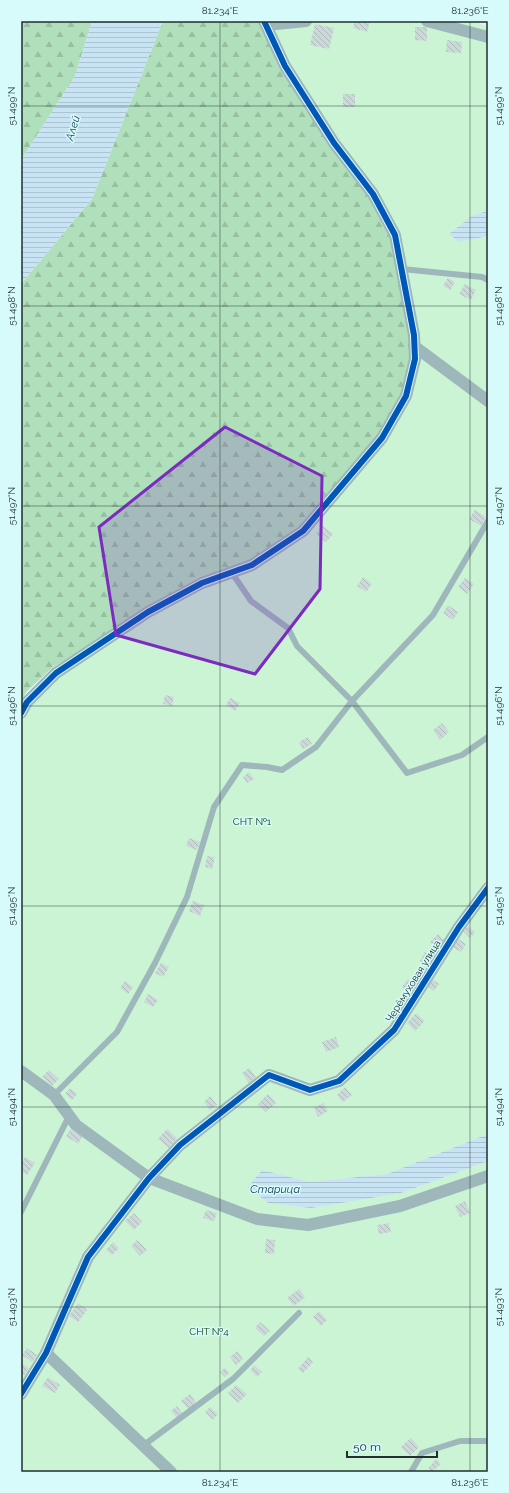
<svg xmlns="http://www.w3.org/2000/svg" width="509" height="1493" viewBox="0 0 509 1493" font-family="Raleway,sans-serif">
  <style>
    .forest { fill: url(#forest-firs) }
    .garden { fill: #caf4d4 }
    .water { fill: url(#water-rules) }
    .building { fill: url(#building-back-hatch) }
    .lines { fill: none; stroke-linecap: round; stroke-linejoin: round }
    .lane { stroke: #9eb7bb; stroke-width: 6 }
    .street { stroke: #9eb7bb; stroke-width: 12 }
    .cycleway-casing { stroke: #d6fbfa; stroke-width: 8 }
    .cycleway { stroke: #0057b8; stroke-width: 6 }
    .marked { fill: #7b2cbf; fill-opacity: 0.2; stroke: #7b2cbf; stroke-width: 3; stroke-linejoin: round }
    .ticks { fill: none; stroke: #212f2f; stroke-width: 1; stroke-opacity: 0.45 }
    .labels { text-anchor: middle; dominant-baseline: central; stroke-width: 3; stroke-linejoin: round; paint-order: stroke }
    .park-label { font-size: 10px; fill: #083b11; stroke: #d6fbfa }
    .street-label { font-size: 10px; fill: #212f2f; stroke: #d6fbfa }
    .water-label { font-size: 11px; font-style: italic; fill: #173850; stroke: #d6fbfa }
    .neatline { fill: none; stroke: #212f2f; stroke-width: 1.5 }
    .ticks-label { font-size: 10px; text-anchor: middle; fill: #212f2f }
  </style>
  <defs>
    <pattern id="forest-firs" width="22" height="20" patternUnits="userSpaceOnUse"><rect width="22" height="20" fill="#b0dfbb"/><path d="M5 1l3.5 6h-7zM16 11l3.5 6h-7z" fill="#97c0a1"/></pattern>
    <pattern id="water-rules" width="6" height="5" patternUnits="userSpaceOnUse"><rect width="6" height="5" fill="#c8e3f4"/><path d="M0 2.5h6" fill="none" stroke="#acc3d2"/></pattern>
    <pattern id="building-back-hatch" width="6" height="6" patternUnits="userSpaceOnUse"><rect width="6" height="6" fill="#cbdad8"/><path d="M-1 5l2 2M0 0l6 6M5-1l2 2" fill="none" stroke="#aebbba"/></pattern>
  </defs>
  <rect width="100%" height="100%" fill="#def3f2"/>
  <g class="forest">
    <polygon points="21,21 92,21 75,76 21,160"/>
    <polygon points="163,21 264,21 395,235 414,335 406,396 382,438 303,531 252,565 148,612 53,667 26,692 21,702 21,284 92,199"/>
  </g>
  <polygon class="garden" points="264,21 472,21 488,27 488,211 473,215 459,242 488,236 488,1134 387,1174 310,1182 262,1170 248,1187 401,1193 488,1161 488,1472 21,1472 21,717 57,676 148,612 232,573 303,531 382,438 406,396 415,359 395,235 334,143"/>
  <g class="water">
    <polygon points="92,21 163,21 92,199 21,284 21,160 75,76"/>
    <polygon points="488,211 488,236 459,242 449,234 473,215"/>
    <polygon points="488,1134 488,1161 401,1193 311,1208 268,1203 248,1187 262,1170 310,1182 387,1174"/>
  </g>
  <g class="building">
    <polygon points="355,21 370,21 367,32 353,28"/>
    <polygon points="315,24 334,28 329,49 310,45"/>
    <polygon points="415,27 427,27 427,41 415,40"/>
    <polygon points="447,40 462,42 461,53 446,52"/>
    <rect x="343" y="94" width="12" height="13"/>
    <polygon points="448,278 455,282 450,290 443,286"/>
    <polygon points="465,284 476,290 471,300 459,294"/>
    <polygon points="475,510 486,517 481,526 469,519"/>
    <polygon points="323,526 333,534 326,542 316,534"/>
    <polygon points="363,577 372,584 366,592 357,586"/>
    <polygon points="465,578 474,584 467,594 458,587"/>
    <polygon points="448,605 458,612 453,620 443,613"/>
    <polygon points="165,695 174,697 172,706 163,704"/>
    <polygon points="230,698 240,703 235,711 226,705"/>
    <polygon points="442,723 449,732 440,740 433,730"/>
    <polygon points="308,737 312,744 303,749 299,742"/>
    <polygon points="249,772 254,779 247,783 243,777"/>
    <polygon points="189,838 200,842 197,850 186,846"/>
    <polygon points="207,856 215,857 212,869 205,867"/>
    <polygon points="193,901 204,905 200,916 189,911"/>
    <polygon points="468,926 475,932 470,938 463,931"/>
    <polygon points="438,934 445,941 437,949 430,942"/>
    <polygon points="457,938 466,944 461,952 451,946"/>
    <polygon points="425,952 433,956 427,966 420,961"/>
    <polygon points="161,963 169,967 163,977 155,973"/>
    <polygon points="408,979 416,985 409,993 402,987"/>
    <polygon points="432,979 439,984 434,991 427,986"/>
    <polygon points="125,981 133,987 128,994 120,988"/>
    <polygon points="148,994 158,1000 153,1007 144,1002"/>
    <polygon points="416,1013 425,1021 415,1031 407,1023"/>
    <polygon points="336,1037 339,1047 326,1052 322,1042"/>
    <polygon points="249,1068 256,1077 249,1083 242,1073"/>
    <polygon points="49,1070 59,1079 52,1086 42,1077"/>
    <polygon points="345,1087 352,1095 343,1102 337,1095"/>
    <polygon points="70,1088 77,1094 72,1100 65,1094"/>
    <polygon points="268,1094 276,1103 266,1112 258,1104"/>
    <polygon points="210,1096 217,1105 210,1110 204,1102"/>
    <polygon points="323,1103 328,1111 318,1117 314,1108"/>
    <polygon points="71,1129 82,1137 78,1144 66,1136"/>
    <polygon points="167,1129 177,1138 169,1148 158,1139"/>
    <polygon points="25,1157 35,1163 27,1175 21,1171 21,1163"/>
    <polygon points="465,1201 470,1213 460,1217 455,1206"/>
    <polygon points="206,1210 217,1213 214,1221 203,1218"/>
    <polygon points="134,1213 142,1222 134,1230 125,1221"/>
    <polygon points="389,1223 391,1232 379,1234 377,1225"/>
    <polygon points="266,1239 275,1240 274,1254 265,1253"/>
    <polygon points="137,1240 147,1250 140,1256 131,1246"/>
    <polygon points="113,1242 119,1248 112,1255 106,1250"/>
    <polygon points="299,1289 305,1297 294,1306 287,1298"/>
    <polygon points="78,1303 87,1310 78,1322 69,1316"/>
    <polygon points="319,1311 327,1320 321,1326 313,1317"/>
    <polygon points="260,1322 270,1331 264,1336 255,1328"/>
    <polygon points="27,1348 37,1355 32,1362 22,1355"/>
    <polygon points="237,1351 243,1359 236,1365 230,1357"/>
    <polygon points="308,1357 313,1362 303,1373 298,1369"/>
    <polygon points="21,1363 29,1368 25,1375 21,1373"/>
    <polygon points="254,1365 262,1372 257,1377 250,1370"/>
    <polygon points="225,1368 229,1373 225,1377 220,1372"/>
    <polygon points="48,1377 60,1385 55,1393 42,1386"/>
    <polygon points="236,1385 247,1394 238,1403 228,1393"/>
    <polygon points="190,1394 196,1403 188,1409 181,1401"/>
    <polygon points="177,1406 183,1414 177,1418 171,1411"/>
    <polygon points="210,1407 218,1414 213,1420 205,1412"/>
    <polygon points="411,1438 419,1447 410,1456 401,1447"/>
    <polygon points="436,1459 441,1464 432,1472 428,1468"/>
  </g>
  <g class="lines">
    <g class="lane">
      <polyline points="402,269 482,277 488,280"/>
      <polyline points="232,573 251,601 288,628 297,646 352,701 407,773 462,755 488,737"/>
      <polyline points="54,1095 117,1032 155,963 187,897 214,807 242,765 267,767 282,770 316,747 352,701 433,615 488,521"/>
      <polyline points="21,1212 69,1116"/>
      <polyline points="144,1445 233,1379 299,1313"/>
      <polyline points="411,1472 422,1453 460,1441 487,1441"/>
    </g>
    <g class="street">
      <polyline points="427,21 488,37"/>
      <polyline points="266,25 306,21"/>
      <polyline points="414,346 488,401"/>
      <polyline points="21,713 27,702 56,673 148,612 202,583 252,565 303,531 382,438 406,396 415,359 414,335 395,235 373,194 334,143 285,66 264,21"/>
      <polyline points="21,1071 54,1095 76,1125 149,1178 257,1219 308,1225 400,1206 488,1176"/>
      <polyline points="46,1353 171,1472"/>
      <polyline points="21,1394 46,1353 88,1257 149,1178 180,1145 269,1075 310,1090 339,1081 394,1030 459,927 488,888"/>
    </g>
    <defs>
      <g id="cycleway">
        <polyline points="21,713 27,702 56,673 148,612 202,583 252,565 303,531 382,438 406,396 415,359 414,335 395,235 373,194 334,143 285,66 264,21"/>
        <polyline points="21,1394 46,1353 88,1257 149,1178 180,1145 269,1075 310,1090 339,1081 394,1030 459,927 488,888"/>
      </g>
    </defs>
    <use href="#cycleway" class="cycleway-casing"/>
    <use href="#cycleway" class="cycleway"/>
  </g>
  <path class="marked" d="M225,427L322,476L320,589L255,674L116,635L99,527Z"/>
  <path class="ticks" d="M220,21V1472M470,21V1472M21,106H488M21,306H488M21,506H488M21,706H488M21,906H488M21,1107H488M21,1307H488"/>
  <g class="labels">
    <g class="park-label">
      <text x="252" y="821">СНТ №1</text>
      <text x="209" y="1331">СНТ №4</text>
    </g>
    <g class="street-label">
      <text transform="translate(413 981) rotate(-58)">Черёмуховая улица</text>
    </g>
    <g class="water-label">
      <text transform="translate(73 128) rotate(-74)">Алей</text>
      <text x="275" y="1189">Старица</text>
    </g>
  </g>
  <rect width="509" height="1493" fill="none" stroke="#d6fbfa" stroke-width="44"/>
  <path d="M347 1451v6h90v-6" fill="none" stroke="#212f2f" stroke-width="2"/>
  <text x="353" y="1451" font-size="12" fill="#212f2f" stroke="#d6fbfa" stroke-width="3" paint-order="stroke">50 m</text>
  <rect x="22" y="22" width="465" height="1449" class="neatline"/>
  <g class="ticks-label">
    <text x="220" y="14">81.234°E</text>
    <text x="470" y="14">81.236°E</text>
    <text transform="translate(11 106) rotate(-90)" y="4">51.499°N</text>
    <text transform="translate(498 106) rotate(-90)" y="4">51.499°N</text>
    <text transform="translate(11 306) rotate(-90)" y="4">51.498°N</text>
    <text transform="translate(498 306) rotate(-90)" y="4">51.498°N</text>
    <text transform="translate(11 506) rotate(-90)" y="4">51.497°N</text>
    <text transform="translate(498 506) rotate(-90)" y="4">51.497°N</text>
    <text transform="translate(11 706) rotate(-90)" y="4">51.496°N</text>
    <text transform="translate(498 706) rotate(-90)" y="4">51.496°N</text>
    <text transform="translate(11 906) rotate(-90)" y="4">51.495°N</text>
    <text transform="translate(498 906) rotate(-90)" y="4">51.495°N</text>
    <text transform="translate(11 1107) rotate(-90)" y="4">51.494°N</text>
    <text transform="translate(498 1107) rotate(-90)" y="4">51.494°N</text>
    <text transform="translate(11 1307) rotate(-90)" y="4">51.493°N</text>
    <text transform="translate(498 1307) rotate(-90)" y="4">51.493°N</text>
    <text x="220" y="1486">81.234°E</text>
    <text x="470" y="1486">81.236°E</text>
  </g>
</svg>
